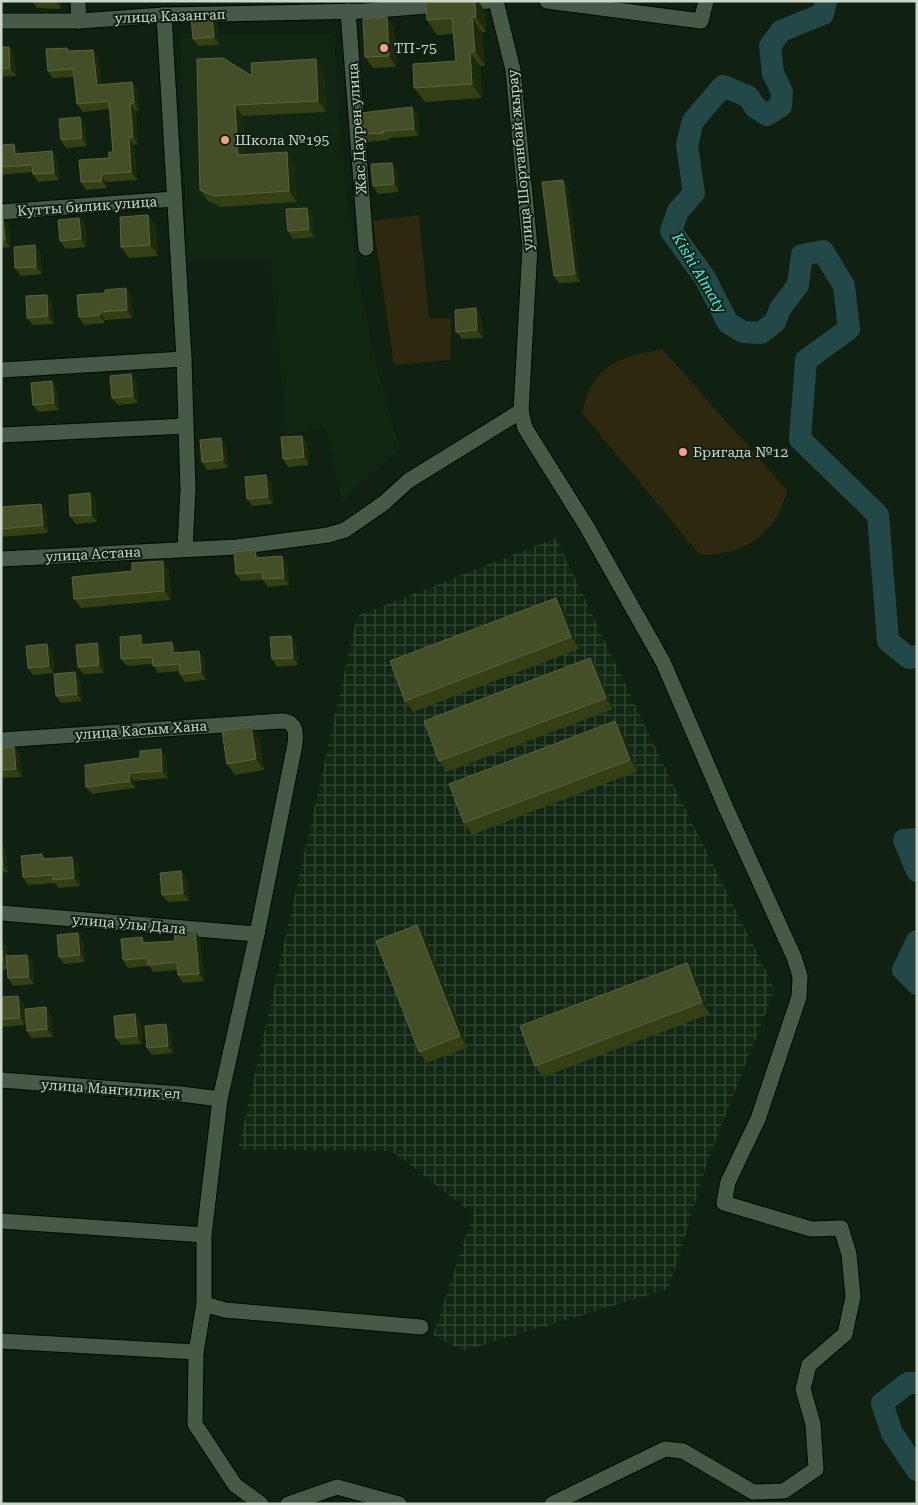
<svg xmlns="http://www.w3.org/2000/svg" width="918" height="1505" viewBox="0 0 918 1505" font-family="'Roboto Serif',serif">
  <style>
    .built { fill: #112713 }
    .industrial { fill: url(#industrial-grid) }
    .green { fill: #2e290e }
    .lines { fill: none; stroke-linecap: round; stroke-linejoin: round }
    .river { stroke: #224948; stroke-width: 22 }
    .minor-casing { stroke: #000a01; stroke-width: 17 }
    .minor { stroke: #475a48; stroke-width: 15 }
    .wall { fill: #343f14 }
    .shaded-wall { fill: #1e2b0a }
    .building { fill: #444f28; stroke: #5a6442 }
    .poi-dot { fill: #f59c91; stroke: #102011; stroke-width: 2 }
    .labels { text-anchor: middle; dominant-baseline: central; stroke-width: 4; stroke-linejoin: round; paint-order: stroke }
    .street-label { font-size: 14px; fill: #cdd8cd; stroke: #102011 }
    .poi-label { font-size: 14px; fill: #cdd8cd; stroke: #102011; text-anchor: start }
    .water-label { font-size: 15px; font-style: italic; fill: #38f4f1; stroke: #102011 }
  </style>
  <defs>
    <pattern id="industrial-grid" width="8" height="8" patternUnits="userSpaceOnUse" patternTransform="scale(1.25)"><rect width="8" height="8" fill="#112713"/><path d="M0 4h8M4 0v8" fill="none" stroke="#324634"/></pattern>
  </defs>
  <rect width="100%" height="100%" fill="#102011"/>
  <polygon class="built" points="180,34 334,34 342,152 358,278 379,375 400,448 342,503 326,428 287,435 270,260 187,261"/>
  <polygon class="industrial" points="556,538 668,774 775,989 707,1163 669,1289 463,1351 433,1335 473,1214 392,1151 238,1150 357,616"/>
  <g class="green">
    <polygon points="419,215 429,318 451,318 451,360 394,365 373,221"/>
    <path d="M662,349L788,491C783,502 779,515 772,524C755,546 727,557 699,554L582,413C585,403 588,391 593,383C608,359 637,354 662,349Z"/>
  </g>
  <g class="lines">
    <g class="river">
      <polyline points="826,1 823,14 781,31 770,46 773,73 782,92 781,106 767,115 755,107 749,97 723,86 693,121 687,145 694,193 678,211 671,231 705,278 728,323 743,332 761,333 775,322 780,309 798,285 802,255 823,251 844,286 849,329 806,360 800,439 878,515 888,641 909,658 917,656"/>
      <polyline points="917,839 904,840 917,871"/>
      <polyline points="917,941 903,970 917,984"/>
      <polyline points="917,1383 908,1383 882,1403 892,1433 917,1470"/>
    </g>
    <defs>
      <g id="minor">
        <polyline points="78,1 79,21"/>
        <polyline points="496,1 513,70 530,247 521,411 525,428 587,527 663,662 726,808 794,957 800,976 799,997 758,1119 728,1182 724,1203 811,1229 841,1228 849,1254 853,1297 845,1334 809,1365 803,1389 813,1424 816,1469 784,1491 753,1492 683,1451 665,1449 552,1504"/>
        <polyline points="547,1 701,21 706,1"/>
        <polyline points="348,11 366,248"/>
        <polyline points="1,21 79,21 164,15 365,11 489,1"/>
        <polyline points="1,212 174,199"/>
        <polyline points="184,359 188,490 185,548"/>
        <polyline points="1,370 184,359 164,15"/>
        <polyline points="1,435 186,426"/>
        <polyline points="1,559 237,547 328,535 345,530 384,503 408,481 521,411"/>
        <path d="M1,740L281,721C302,721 295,745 292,759L257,934L220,1099L204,1235V1304L196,1352L195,1424L235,1485L261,1504"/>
        <polyline points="1,913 257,934"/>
        <polyline points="1,1080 181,1094 220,1099"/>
        <polyline points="1,1221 204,1235"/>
        <polyline points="204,1304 225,1310 421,1327"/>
        <polyline points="1,1341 196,1352"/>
        <polyline points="288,1504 337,1487 399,1504"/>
      </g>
    </defs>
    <use href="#minor" class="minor-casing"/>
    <use href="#minor" class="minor"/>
  </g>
  <g class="wall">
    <polygon points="32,1 61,1 61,9 37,8"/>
    <polygon points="426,1 478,1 485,11 486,32 482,32 485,66 480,66 482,98 425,102 414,88 456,61 453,34 437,35 427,20"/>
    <polygon points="387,17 394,29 396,67 373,68 365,57"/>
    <polygon points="217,23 219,45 198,46 193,39"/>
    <polygon points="1,47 14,54 16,76 1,77"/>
    <polygon points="67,48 70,51 98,57 101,84 137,89 139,111 136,111 138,144 134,145 137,180 106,182 107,188 86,190 81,182 109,158 113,152 110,109 83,112 77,104 74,77 53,78 48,71"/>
    <polygon points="197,59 252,76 324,70 326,112 243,116 245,155 294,163 297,202 221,207 208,201 200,190"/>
    <polygon points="418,114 419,136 389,138 389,140 368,142 363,134"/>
    <polygon points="80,117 85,124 87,146 66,148 61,140"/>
    <polygon points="1,145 20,152 20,154 52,151 57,159 59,180 38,182 33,174 33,172 1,175"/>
    <polygon points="397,170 399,192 378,194 373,186"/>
    <polygon points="568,188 580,282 559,283 554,276"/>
    <polygon points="148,215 156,226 158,256 129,258 121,247"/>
    <polygon points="312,215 314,237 293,239 288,231"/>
    <polygon points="1,218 9,225 10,247 1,248"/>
    <polygon points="79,218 85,225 86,247 66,249 60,241"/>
    <polygon points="40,252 42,274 21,276 15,268"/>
    <polygon points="126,288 131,296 133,318 105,320 105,323 84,325 79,317"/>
    <polygon points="47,295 52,302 54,324 33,325 27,318"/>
    <polygon points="481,316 483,338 462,339 456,332"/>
    <polygon points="131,374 137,382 138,403 118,405 112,398"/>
    <polygon points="57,389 59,410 38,412 33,405"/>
    <polygon points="221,438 226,446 228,468 207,470 202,462"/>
    <polygon points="308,443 309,465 288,467 283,459"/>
    <polygon points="271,482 273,504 252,506 247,499"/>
    <polygon points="90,493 95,500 97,522 76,524 70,516"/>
    <polygon points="41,504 46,511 48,533 3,537 1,535 1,507"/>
    <polygon points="255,550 260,558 287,563 289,585 268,587 263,580 241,581 236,574"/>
    <polygon points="169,570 171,600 81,608 74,599"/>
    <polygon points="564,609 579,649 413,712 405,701"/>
    <polygon points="97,643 102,651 104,673 83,674 78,667"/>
    <polygon points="146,643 146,645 177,650 178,652 204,658 206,680 185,682 180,674 180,671 158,673 153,664 127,666 121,659"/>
    <polygon points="296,643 298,665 277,667 272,659"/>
    <polygon points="53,652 54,673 33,675 28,668"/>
    <polygon points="590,658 598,669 613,709 447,772 439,761"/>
    <polygon points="80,680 82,701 61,703 56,696"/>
    <polygon points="615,721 623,732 638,771 472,835 464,823"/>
    <polygon points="259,738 264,770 235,775 227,764"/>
    <polygon points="14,747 20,755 22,777 1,778 1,748"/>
    <polygon points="166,756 168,778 134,781 135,788 92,794 86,787 140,758"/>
    <polygon points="1,844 6,851 8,872 1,873"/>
    <polygon points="42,854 45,859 78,864 80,886 59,888 55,883 28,885 23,877"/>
    <polygon points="181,871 187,879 189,901 168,902 162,895"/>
    <polygon points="417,925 425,936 468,1047 427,1063 419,1052"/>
    <polygon points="195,931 200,939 204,981 183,983 178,975 177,970 153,972 149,966 128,968 123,960 142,937 147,943 175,941"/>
    <polygon points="1,940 7,947 7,956 33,962 34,984 13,986 8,978 7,969 1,970"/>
    <polygon points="83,941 85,962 64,964 59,957"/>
    <polygon points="694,974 710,1014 543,1077 535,1066"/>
    <polygon points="1,997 24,1004 25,1025 1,1027"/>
    <polygon points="135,1014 141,1022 142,1044 121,1045 116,1038"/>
    <polygon points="51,1015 53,1037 32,1038 27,1031"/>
    <polygon points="171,1032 173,1053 152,1055 147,1048"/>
  </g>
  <g class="shaded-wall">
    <polygon points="56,1 61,1 61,9"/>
    <polygon points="475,1 478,1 485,11 486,32 476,17"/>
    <polygon points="212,16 217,23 219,45 214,37"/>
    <polygon points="387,17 394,29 396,67 389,56"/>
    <polygon points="472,17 482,32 485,66 475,51"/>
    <polygon points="9,47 14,54 16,76 10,68"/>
    <polygon points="93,50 98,57 102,92 97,85"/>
    <polygon points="470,52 480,66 482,98 472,84"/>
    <polygon points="316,59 324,70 326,112 318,101"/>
    <polygon points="132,82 137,89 139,111 134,103"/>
    <polygon points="130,104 136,111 138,144 133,137"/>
    <polygon points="235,105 243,116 246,166 238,155"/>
    <polygon points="412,107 418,114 419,136 414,129"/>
    <polygon points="80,117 85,124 87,146 82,138"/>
    <polygon points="129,137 134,145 137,180 131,172"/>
    <polygon points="14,144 20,152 20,161 15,154"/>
    <polygon points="52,151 57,159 59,180 54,173"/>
    <polygon points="287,152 294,163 297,202 289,191"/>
    <polygon points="392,163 397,170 399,192 394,184"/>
    <polygon points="101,174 106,182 107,188 102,181"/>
    <polygon points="563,180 568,188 580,282 575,274"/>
    <polygon points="307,208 312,215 314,237 309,229"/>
    <polygon points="148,215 156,226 158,256 150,245"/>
    <polygon points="3,218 9,225 10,247 5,240"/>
    <polygon points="79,218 85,225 86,247 81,239"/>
    <polygon points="35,245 40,252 42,274 36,267"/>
    <polygon points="126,288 131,296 133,318 127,310"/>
    <polygon points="47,295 52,302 54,324 48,316"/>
    <polygon points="476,308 481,316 483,338 477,330"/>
    <polygon points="100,312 105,320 105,323 100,315"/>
    <polygon points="131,374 137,382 138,403 133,396"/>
    <polygon points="52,381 57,389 59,410 54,403"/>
    <polygon points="302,436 308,443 309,465 304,457"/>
    <polygon points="221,438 226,446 228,468 223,460"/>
    <polygon points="266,475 271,482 273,504 268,497"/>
    <polygon points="90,493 95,500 97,522 91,515"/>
    <polygon points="41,504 46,511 48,533 43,525"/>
    <polygon points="255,550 260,558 256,558"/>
    <polygon points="282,556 287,563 289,585 284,578"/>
    <polygon points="163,561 169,570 171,600 164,591"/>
    <polygon points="556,598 564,609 579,649 571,637"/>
    <polygon points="141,635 146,643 147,652 141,645"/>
    <polygon points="291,636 296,643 298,665 293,658"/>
    <polygon points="172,642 177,650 178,660 173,653"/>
    <polygon points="97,643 102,651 104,673 99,665"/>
    <polygon points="47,644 53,652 54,673 49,666"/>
    <polygon points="199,651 204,658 206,680 201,672"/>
    <polygon points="590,658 598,669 613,709 606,698"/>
    <polygon points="75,672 80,680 82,701 77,694"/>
    <polygon points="615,721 623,732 638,771 630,760"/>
    <polygon points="251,727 259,738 264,770 256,759"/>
    <polygon points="14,747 20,755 22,777 16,769"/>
    <polygon points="161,749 166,756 168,778 162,771"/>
    <polygon points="129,773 134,781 135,788 130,781"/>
    <polygon points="1,844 6,851 8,872 3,865"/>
    <polygon points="72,857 78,864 80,886 74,878"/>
    <polygon points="181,871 187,879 189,901 183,893"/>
    <polygon points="417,925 425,936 468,1047 460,1036"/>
    <polygon points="195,931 200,939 204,981 199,974"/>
    <polygon points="78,933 83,941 85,962 80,955"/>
    <polygon points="142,937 148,944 143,943"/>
    <polygon points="1,940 7,947 9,969 3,961"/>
    <polygon points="27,955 33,962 34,984 29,977"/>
    <polygon points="687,963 694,974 710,1014 702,1002"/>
    <polygon points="18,996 24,1004 25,1025 20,1018"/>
    <polygon points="46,1007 51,1015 53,1037 47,1029"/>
    <polygon points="135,1014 141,1022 142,1044 137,1036"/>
    <polygon points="166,1024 171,1032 173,1053 168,1046"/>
  </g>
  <g class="building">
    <polygon points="426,1 475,1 476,17 472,17 475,51 470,52 472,84 414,88 413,64 456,61 452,18 427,20"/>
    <polygon points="212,16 214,37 193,39 191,17"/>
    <polygon points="387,17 389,56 365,57 363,19"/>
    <polygon points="1,47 9,47 10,68 1,69"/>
    <polygon points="67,48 68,51 93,50 97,85 132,82 134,103 130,104 133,137 129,137 131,172 101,174 102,181 81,182 79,160 109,158 109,152 113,152 109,101 77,104 73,69 48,71 46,49"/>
    <polygon points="223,58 252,76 251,63 316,59 318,101 235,105 238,155 287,152 289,191 214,196 200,190 197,59"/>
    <polygon points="412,107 414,129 383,131 384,133 363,134 361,113"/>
    <polygon points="80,117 82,138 61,140 59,119"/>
    <polygon points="14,144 15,154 52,151 54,173 33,174 32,165 1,167 1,145"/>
    <polygon points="392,163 394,184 373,186 371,164"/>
    <polygon points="563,180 575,274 554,276 542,182"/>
    <polygon points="307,208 309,229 288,231 286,209"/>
    <polygon points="148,215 150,245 121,247 120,217"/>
    <polygon points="1,218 3,218 5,240 1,240"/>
    <polygon points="79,218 81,239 60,241 58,220"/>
    <polygon points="35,245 36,267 15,268 14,247"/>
    <polygon points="126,288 127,310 100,312 100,315 79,317 77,295 105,293 105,290"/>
    <polygon points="47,295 48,316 27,318 26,296"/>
    <polygon points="476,308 477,330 456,332 455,310"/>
    <polygon points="131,374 133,396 112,398 110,376"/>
    <polygon points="52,381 54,403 33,405 31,383"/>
    <polygon points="302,436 304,457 283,459 281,437"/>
    <polygon points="221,438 223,460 202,462 200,440"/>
    <polygon points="266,475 268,497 247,499 245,477"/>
    <polygon points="90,493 91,515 70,516 69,495"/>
    <polygon points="41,504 43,525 1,529 1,507"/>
    <polygon points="255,550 256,558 282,556 284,578 263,579 262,572 236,574 234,552"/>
    <polygon points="163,561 164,591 74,599 72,577 132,571 132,563"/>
    <polygon points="556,598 571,637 405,701 390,661"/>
    <polygon points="141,635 141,645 172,642 173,653 199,651 201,672 180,674 179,664 153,666 152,657 121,659 120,637"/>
    <polygon points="291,636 293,658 272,659 270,637"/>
    <polygon points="97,643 99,665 78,667 76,645"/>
    <polygon points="47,644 49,666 28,668 26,646"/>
    <polygon points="590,658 606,698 439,761 424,721"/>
    <polygon points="75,672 77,694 56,696 54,674"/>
    <polygon points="615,721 630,760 464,823 449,784"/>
    <polygon points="251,727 256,759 227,764 222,731"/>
    <polygon points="14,747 16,769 1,770 1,748"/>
    <polygon points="161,749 162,771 129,773 130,781 86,787 85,765 140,758 140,751"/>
    <polygon points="1,850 3,865 1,865"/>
    <polygon points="42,854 42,859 72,857 74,878 53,880 53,875 23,877 21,856"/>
    <polygon points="181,871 183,893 162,895 160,873"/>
    <polygon points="417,925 460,1036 419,1052 376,941"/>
    <polygon points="174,930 195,931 199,974 178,975 177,962 148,965 148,958 123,960 121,939 142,937 143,943 175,941"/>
    <polygon points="78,933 80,955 59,957 57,935"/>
    <polygon points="1,940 3,961 1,962"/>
    <polygon points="27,955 29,977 8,978 6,956"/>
    <polygon points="687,963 702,1002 535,1066 520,1026"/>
    <polygon points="18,996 20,1018 1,1019 1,997"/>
    <polygon points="46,1007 47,1029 27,1031 25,1009"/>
    <polygon points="135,1014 137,1036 116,1038 114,1016"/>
    <polygon points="166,1024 168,1046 147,1048 145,1026"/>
  </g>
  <g class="poi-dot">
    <circle cx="384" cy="48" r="5"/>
    <circle cx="225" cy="140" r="5"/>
    <circle cx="683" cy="452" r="5"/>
  </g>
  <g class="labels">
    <g class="street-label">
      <text transform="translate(170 16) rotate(-2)">улица Казангап</text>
      <text transform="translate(357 129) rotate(-94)">Жас Даурен улица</text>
      <text transform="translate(520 160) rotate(-95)">улица Шортанбай жырау</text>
      <text transform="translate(87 206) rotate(-4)">Кутты билик улица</text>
      <text transform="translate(93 554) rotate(-3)">улица Астана</text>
      <text transform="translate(141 730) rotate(-4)">улица Касым Хана</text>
      <text transform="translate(129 924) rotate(5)">улица Улы Дала</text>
      <text transform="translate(111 1089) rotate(4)">улица Мангилик ел</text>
    </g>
    <g class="poi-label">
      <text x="394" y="48">ТП-75</text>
      <text x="235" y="140">Школа №195</text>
      <text x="693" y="452">Бригада №12</text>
    </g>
    <g class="water-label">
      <text transform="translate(699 273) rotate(59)">Kіshі Almaty</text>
    </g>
  </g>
  <rect width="918" height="1505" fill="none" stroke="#cdd8cd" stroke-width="5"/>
</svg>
